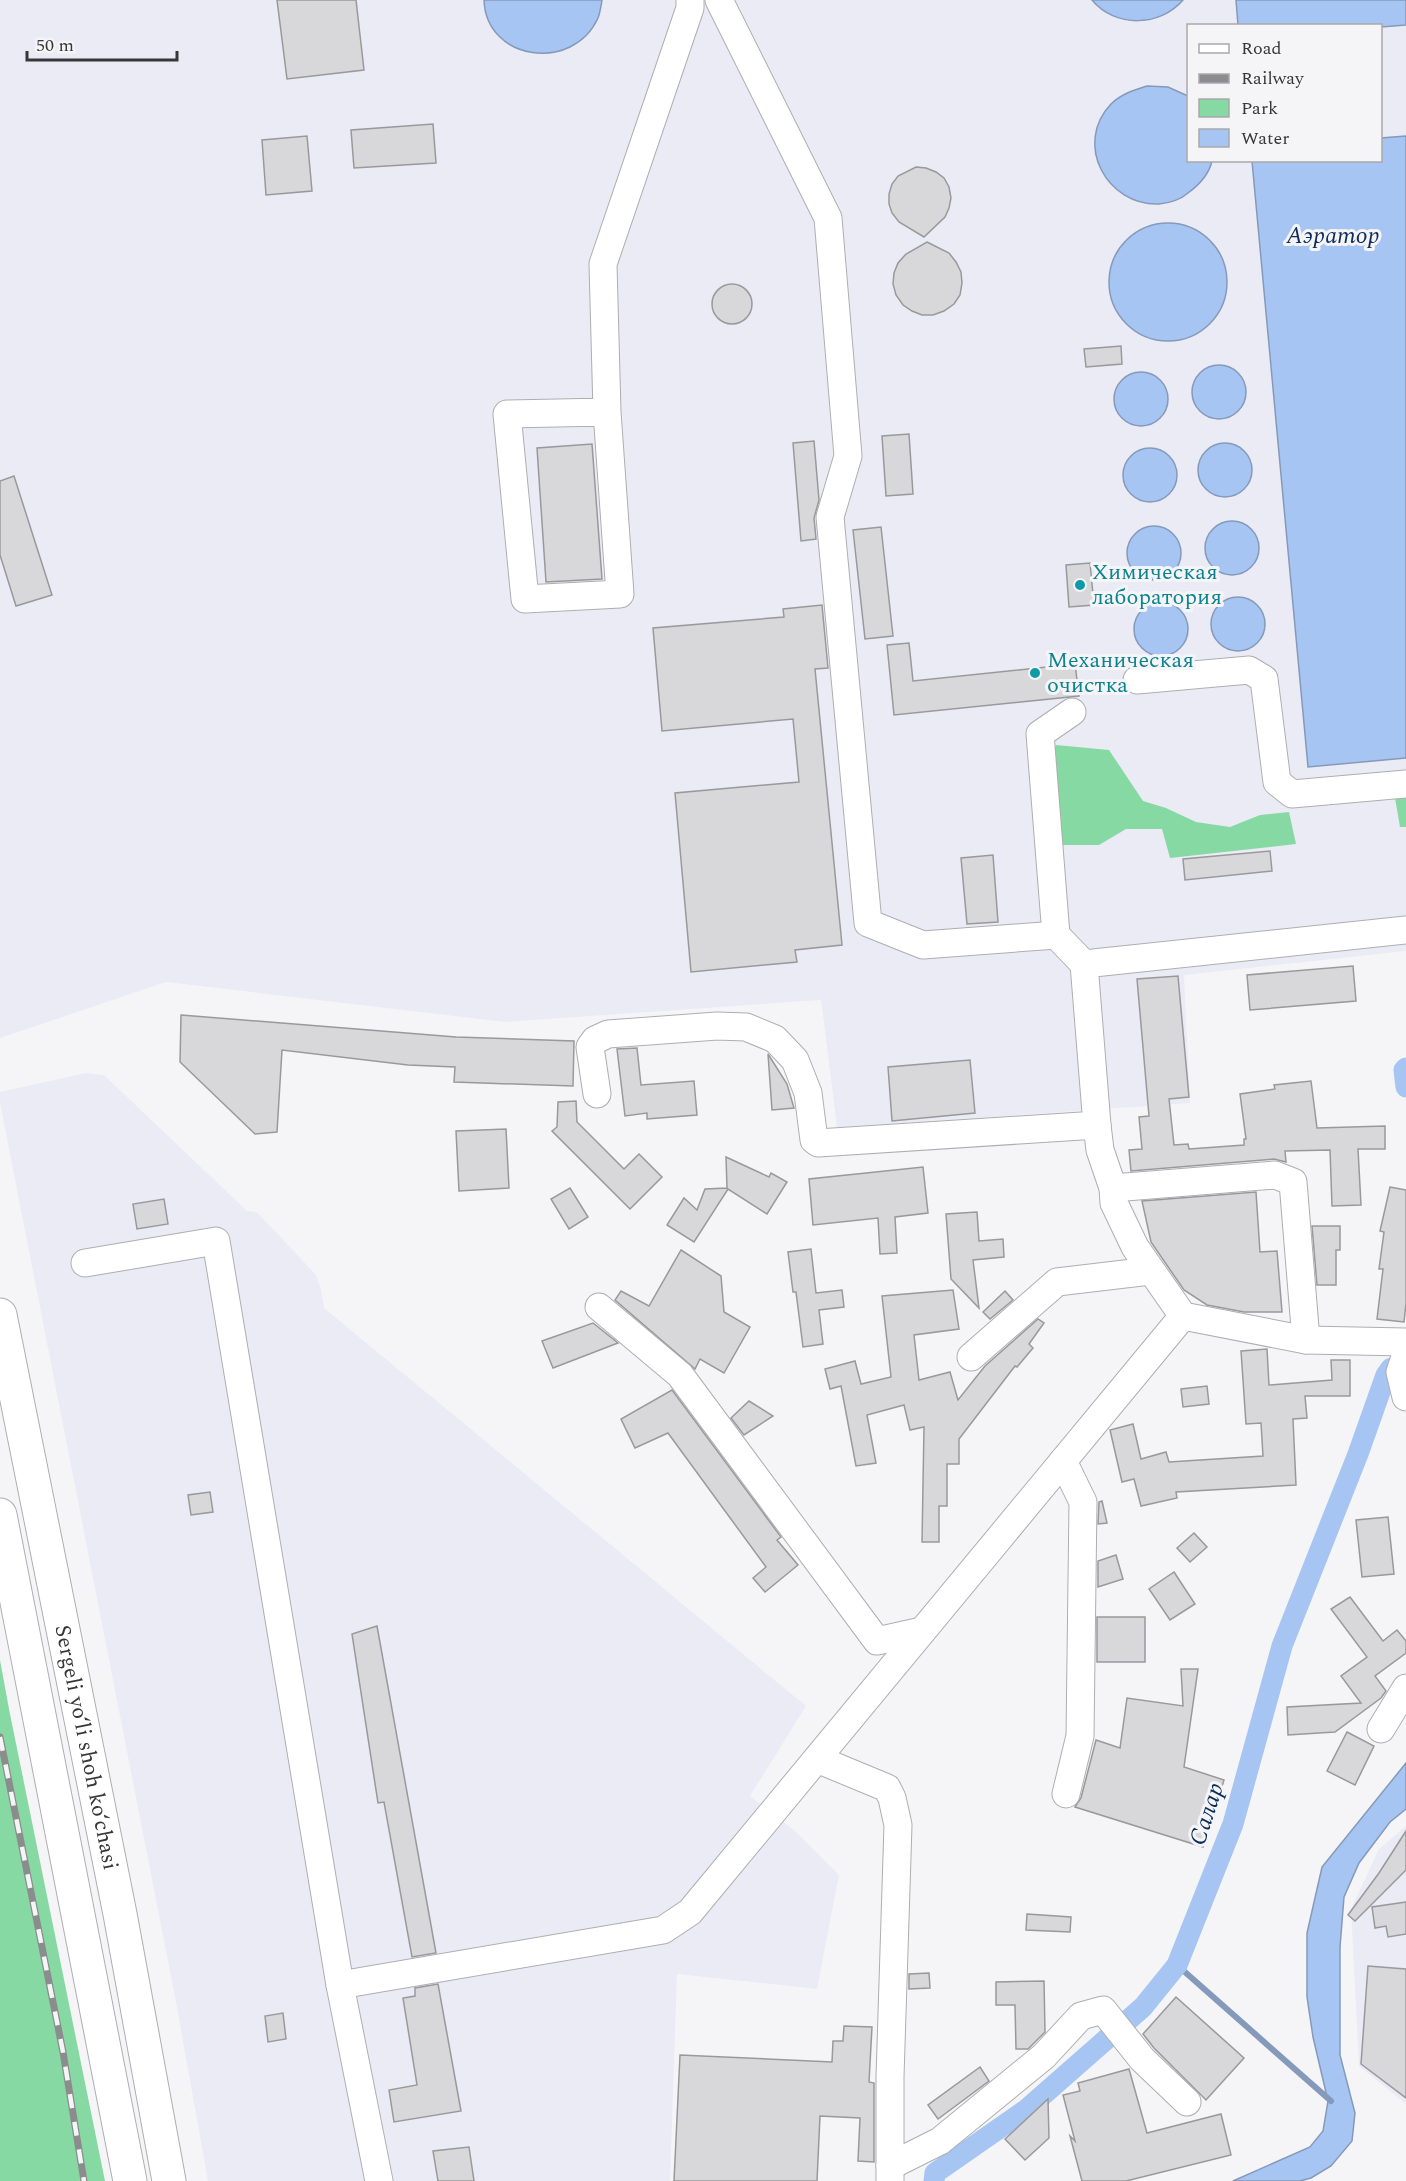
<svg xmlns="http://www.w3.org/2000/svg" width="1406" height="2181" viewBox="0 0 1406 2181" font-family="Spectral,serif">
  <style>
    .built { fill: #ebebf6; fill-rule: evenodd }
    .green { fill: #87d9a3 }
    .water { fill: #a6c5f2; stroke: #859aba; stroke-width: 1.5 }
    .lines { fill: none; stroke-linecap: round; stroke-linejoin: round }
    .stream { stroke: #859aba; stroke-width: 6 }
    .canal { stroke: #a6c5f2; stroke-width: 21 }
    .building { fill: #d8d8db; stroke: #99999c; stroke-width: 1.5 }
    .minor-casing { stroke: #aeaeb1; stroke-width: 29 }
    .major-casing { stroke: #aeaeb1; stroke-width: 35 }
    .minor { stroke: #fff; stroke-width: 27 }
    .major { stroke: #fff; stroke-width: 33 }
    .rail-casing { stroke: #8c8c8e; stroke-width: 7 }
    .rail { stroke: #f5f5f8; stroke-width: 4.5; stroke-dasharray: 14; stroke-linecap: butt }
    .culture-dot { fill: #0f9aa8; stroke: #f5f5f8; stroke-width: 2 }
    .labels { text-anchor: middle; dominant-baseline: central; stroke-width: 6; stroke-linejoin: round; paint-order: stroke }
    .culture-label { font-size: 22px; fill: #0d838f; stroke: #f5f5f8; text-anchor: start }
    .street-label { font-size: 22px; fill: #373739; stroke: #f5f5f8 }
    .water-label { font-size: 24px; font-style: italic; fill: #0c2d5a; stroke: #f5f5f8 }
  </style>
  <rect width="100%" height="100%" fill="#f5f5f8"/>
  <g class="built">
    <path d="M0,0H1406V951L1184,975L1190,1103L837,1128L821,1000L505,1022L166,982L0,1038ZM1188,26H1380V160H1188Z"/>
    <polygon points="86,1073 104,1075 247,1211 257,1212 316,1275 321,1289 324,1308 806,1706 750,1796 795,1831 839,1875 817,1989 677,1974 670,2181 208,2181 175,1997 0,1103 0,1092"/>
    <polygon points="1406,1826 1406,2104 1359,2066 1351,1909 1379,1849"/>
  </g>
  <g class="green">
    <polygon points="1056,745 1109,750 1143,801 1166,808 1196,822 1230,827 1260,815 1289,812 1296,844 1170,858 1162,829 1126,829 1099,845 1056,845 1048,761"/>
    <polygon points="1406,785 1406,827 1400,827 1393,786"/>
    <polygon points="0,1660 9,1709 105,2181 0,2181"/>
  </g>
  <g class="water">
    <path d="M484,0H602C601,6 600,13 598,18C573,73 486,61 484,0Z"/>
    <path d="M1092,0H1183C1160,27 1115,28 1092,0Z"/>
    <polygon points="1236,0 1406,0 1406,25 1381,27 1238,25"/>
    <path d="M1147,86L1168,87L1188,96V160L1212,161C1209,174 1199,185 1188,193C1180,200 1169,203 1159,204C1107,206 1073,144 1111,104C1121,94 1134,90 1147,86Z"/>
    <polygon points="1406,136 1406,758 1308,767 1252,161 1380,160 1381,138"/>
    <circle cx="1168" cy="282" r="59"/>
    <circle cx="1219" cy="392" r="27"/>
    <circle cx="1141" cy="399" r="27"/>
    <circle cx="1225" cy="470" r="27"/>
    <circle cx="1150" cy="475" r="27"/>
    <circle cx="1232" cy="548" r="27"/>
    <circle cx="1154" cy="553" r="27"/>
    <circle cx="1238" cy="624" r="27"/>
    <circle cx="1161" cy="629" r="27"/>
    <polygon points="1406,1763 1406,1809 1390,1822 1359,1863 1344,1897 1340,1947 1340,2055 1355,2113 1352,2141 1331,2166 1311,2178 1300,2181 1233,2181 1310,2147 1323,2131 1328,2101 1313,2037 1307,1997 1307,1933 1322,1867"/>
  </g>
  <g class="lines">
    <polyline class="stream" points="1177,1965 1331,2101"/>
    <g class="canal">
      <polyline points="1406,1068 1404,1070 1406,1087"/>
      <polyline points="934,2181 935,2173 1027,2109 1143,2007 1177,1965 1233,1824 1282,1646 1358,1454 1386,1375 1391,1368"/>
    </g>
  </g>
  <g class="building">
    <polygon points="277,0 356,0 364,70 287,79"/>
    <polygon points="433,124 436,163 354,168 351,130"/>
    <polygon points="307,136 312,191 266,195 262,140"/>
    <polygon points="916,167 926,168 936,172 944,178 949,187 951,198 949,208 945,217 924,237 899,222 892,213 889,204 889,194 892,184 898,176"/>
    <polygon points="927,242 949,253 956,262 961,272 962,283 960,295 954,304 944,311 933,315 922,315 912,311 903,305 896,295 893,284 894,273 898,263 906,254"/>
    <circle cx="732" cy="304" r="20"/>
    <polygon points="1121,346 1122,364 1086,367 1084,349"/>
    <polygon points="909,434 913,494 886,496 882,436"/>
    <polygon points="814,441 819,500 814,518 816,539 801,541 793,443"/>
    <polygon points="592,444 602,579 546,582 537,448"/>
    <polygon points="14,476 52,595 16,606 0,555 0,481"/>
    <polygon points="881,527 893,636 865,639 853,530"/>
    <polygon points="1090,563 1094,605 1069,607 1066,565"/>
    <polygon points="822,605 828,668 815,669 842,945 795,950 797,962 691,972 675,793 799,782 793,719 662,731 653,628 784,617 783,609"/>
    <polygon points="909,643 913,681 1075,664 1079,696 894,715 887,645"/>
    <polygon points="1270,851 1272,871 1185,880 1183,859"/>
    <polygon points="993,855 998,922 967,924 961,858"/>
    <polygon points="1353,966 1356,1001 1250,1010 1247,975"/>
    <polygon points="1178,976 1189,1097 1169,1099 1174,1145 1188,1144 1189,1149 1244,1145 1244,1139 1246,1139 1240,1094 1275,1089 1274,1085 1311,1081 1317,1128 1385,1126 1385,1149 1358,1149 1361,1205 1332,1206 1330,1150 1285,1151 1286,1162 1274,1159 1131,1171 1129,1150 1142,1149 1139,1117 1149,1116 1137,979"/>
    <polygon points="181,1015 456,1037 574,1041 573,1086 454,1082 455,1067 408,1065 282,1050 277,1132 255,1134 180,1062"/>
    <polygon points="637,1048 641,1085 694,1081 697,1115 647,1119 647,1113 625,1116 617,1049"/>
    <polygon points="768,1054 787,1084 794,1108 772,1110"/>
    <polygon points="970,1060 975,1113 892,1121 888,1067"/>
    <polygon points="576,1101 577,1122 624,1169 639,1154 662,1177 630,1209 552,1131 557,1127 558,1102"/>
    <polygon points="506,1129 509,1188 459,1191 456,1131"/>
    <polygon points="726,1157 769,1177 771,1173 787,1182 767,1214 728,1189 694,1242 667,1225 684,1198 697,1210 705,1189 727,1188"/>
    <polygon points="923,1167 928,1213 895,1217 897,1253 880,1254 878,1218 813,1225 809,1179"/>
    <polygon points="1390,1187 1406,1190 1406,1303 1404,1322 1377,1319 1383,1269 1379,1269 1384,1232 1380,1231"/>
    <polygon points="570,1188 588,1217 569,1229 551,1199"/>
    <polygon points="1256,1192 1260,1252 1277,1251 1282,1312 1244,1312 1207,1305 1184,1290 1151,1242 1142,1201"/>
    <polygon points="164,1199 168,1224 137,1229 133,1204"/>
    <polygon points="977,1212 979,1241 1003,1239 1004,1257 973,1260 979,1308 951,1279 946,1214"/>
    <polygon points="1312,1226 1340,1226 1340,1250 1336,1250 1336,1285 1317,1285"/>
    <polygon points="811,1249 816,1293 842,1290 844,1307 819,1310 823,1344 803,1347 796,1292 793,1292 788,1252"/>
    <polygon points="681,1250 721,1276 724,1312 750,1327 724,1373 700,1359 695,1369 615,1300 621,1291 649,1306"/>
    <polygon points="953,1290 959,1329 914,1335 919,1380 950,1372 958,1400 985,1366 1038,1319 1044,1323 1029,1344 1033,1348 1017,1367 1015,1366 959,1439 959,1464 947,1464 947,1506 939,1506 939,1542 922,1542 924,1427 910,1430 904,1405 867,1415 876,1463 856,1466 841,1386 830,1389 825,1369 855,1361 861,1384 891,1377 882,1296"/>
    <polygon points="1005,1291 1013,1300 990,1319 983,1312"/>
    <polygon points="593,1323 618,1343 553,1368 542,1341"/>
    <polygon points="1267,1349 1269,1385 1332,1380 1331,1360 1350,1360 1350,1396 1305,1396 1307,1418 1293,1419 1296,1485 1176,1492 1177,1498 1141,1506 1134,1479 1122,1482 1110,1430 1133,1424 1141,1459 1166,1452 1169,1462 1263,1456 1261,1423 1246,1424 1241,1351"/>
    <polygon points="1207,1386 1209,1404 1183,1407 1181,1389"/>
    <polygon points="672,1390 781,1537 777,1540 798,1565 765,1592 753,1578 766,1567 668,1433 635,1448 621,1419"/>
    <polygon points="749,1401 773,1416 744,1435 731,1418"/>
    <polygon points="210,1492 213,1512 191,1515 188,1495"/>
    <polygon points="1102,1501 1107,1523 1098,1524 1099,1502"/>
    <polygon points="1388,1517 1394,1574 1362,1577 1356,1520"/>
    <polygon points="1194,1533 1207,1547 1190,1562 1177,1548"/>
    <polygon points="1116,1555 1123,1579 1098,1587 1098,1561"/>
    <polygon points="1174,1572 1195,1604 1170,1620 1149,1589"/>
    <polygon points="1350,1597 1383,1641 1397,1630 1406,1641 1406,1653 1375,1676 1386,1691 1381,1698 1335,1732 1288,1735 1287,1707 1361,1703 1341,1676 1367,1657 1331,1609"/>
    <rect x="1097" y="1617" width="48" height="45"/>
    <polygon points="377,1626 436,1953 412,1957 384,1802 378,1803 352,1634"/>
    <polygon points="1181,1669 1198,1669 1184,1767 1224,1780 1203,1847 1075,1807 1081,1798 1096,1740 1120,1748 1127,1698 1183,1706"/>
    <polygon points="1347,1732 1374,1746 1355,1785 1327,1771"/>
    <polygon points="1406,1831 1406,1870 1355,1921 1348,1915 1379,1873"/>
    <polygon points="1406,1902 1406,1934 1388,1937 1386,1926 1375,1928 1372,1907"/>
    <polygon points="1027,1914 1071,1917 1070,1932 1026,1930"/>
    <polygon points="1368,1966 1406,1969 1406,2098 1361,2064"/>
    <polygon points="929,1973 930,1988 909,1989 909,1974"/>
    <polygon points="1044,1981 1045,2032 1028,2049 1016,2049 1015,2005 996,2005 996,1982"/>
    <polygon points="438,1984 461,2111 394,2122 389,2090 417,2085 403,1998 415,1996 415,1988"/>
    <polygon points="1176,1997 1244,2058 1206,2100 1154,2048 1143,2034"/>
    <polygon points="283,2013 286,2039 268,2042 265,2016"/>
    <polygon points="844,2026 872,2027 869,2082 874,2083 874,2162 858,2161 860,2118 820,2116 817,2181 674,2181 680,2055 832,2062 833,2041 843,2041"/>
    <polygon points="980,2067 989,2081 938,2119 928,2105"/>
    <polygon points="1129,2069 1147,2133 1221,2114 1231,2155 1126,2181 1082,2181 1070,2136 1075,2141 1063,2095 1080,2091 1078,2083"/>
    <polygon points="1048,2099 1049,2138 1025,2160 1005,2139"/>
    <polygon points="469,2147 474,2181 438,2181 433,2151"/>
  </g>
  <g class="lines">
    <defs>
      <g id="minor">
        <polyline points="719,0 828,218 848,456 830,517 868,923 923,945 1056,935 1084,964"/>
        <polyline points="607,412 507,414 525,599 620,594 607,412 603,264 690,8 690,0"/>
        <polyline points="1137,680 1249,670 1264,679 1277,782 1292,794 1406,784"/>
        <polyline points="1056,935 1040,734 1072,712"/>
        <polyline points="597,1094 590,1047 595,1040 608,1034 717,1026 746,1027 775,1039 795,1060 808,1093 814,1140 818,1143 1097,1125 1100,1150 1113,1188 1114,1203 1135,1247 1183,1316 1306,1340 1406,1342"/>
        <polyline points="1097,1125 1084,964 1406,930"/>
        <polyline points="1113,1188 1275,1175 1293,1182 1306,1340"/>
        <polyline points="85,1263 216,1241 340,1985 379,2181"/>
        <polyline points="599,1307 680,1375 877,1641 922,1631"/>
        <polyline points="1406,1354 1400,1372 1406,1397"/>
        <polyline points="971,1357 1057,1282 1150,1271"/>
        <polyline points="1063,1461 1083,1502 1080,1736 1066,1794"/>
        <polyline points="1381,1729 1406,1688"/>
        <polyline points="817,1759 887,1788 892,1798 898,1825 890,2077 890,2181"/>
        <polyline points="340,1985 663,1930 690,1912 1183,1316"/>
        <polyline points="890,2166 940,2141 1044,2056 1081,2016 1103,2010 1142,2059 1187,2102"/>
      </g>
      <g id="major">
        <path id="s1" d="M0,1315L120,1914L169,2181"/>
        <polyline points="0,1515 130,2181"/>
      </g>
    </defs>
    <use href="#minor" class="minor-casing"/>
    <use href="#major" class="major-casing"/>
    <use href="#minor" class="minor"/>
    <use href="#major" class="major"/>
    <defs>
      <polyline id="rail" points="0,1737 63,2052 84,2181"/>
    </defs>
    <use href="#rail" class="rail-casing"/>
    <use href="#rail" class="rail"/>
  </g>
  <g class="culture-dot">
    <circle cx="1080" cy="585" r="6"/>
    <circle cx="1035" cy="673" r="6"/>
  </g>
  <g class="labels">
    <g class="culture-label">
      <text x="1092" y="572">Химическая<tspan x="1092" dy="25">лаборатория</tspan></text>
      <text x="1047" y="660">Механическая<tspan x="1047" dy="25">очистка</tspan></text>
    </g>
    <g class="street-label">
      <text stroke="none"><textPath href="#s1" startOffset="441">Sergeli yo‘li shoh ko‘chasi</textPath></text>
    </g>
    <g class="water-label">
      <text x="1333" y="236">Аэратор</text>
      <text transform="translate(1207 1814) rotate(-72)">Салар</text>
    </g>
  </g>
  <rect x="1187" y="24" width="195" height="138" fill="#f5f5f8" stroke="#a9a9ac" stroke-width="1.5"/>
  <rect x="1199" y="44" width="30" height="9" fill="#ffffff" stroke="#a9a9ac" stroke-width="1.5"/>
  <text x="1241" y="54" font-size="18" fill="#373739">Road</text>
  <rect x="1199" y="74" width="30" height="9" fill="#8c8c8e" stroke="#a9a9ac" stroke-width="1.5"/>
  <text x="1241" y="84" font-size="18" fill="#373739">Railway</text>
  <rect x="1199" y="99" width="30" height="18" fill="#87d9a3" stroke="#a9a9ac" stroke-width="1.5"/>
  <text x="1241" y="114" font-size="18" fill="#373739">Park</text>
  <rect x="1199" y="129" width="30" height="18" fill="#a6c5f2" stroke="#a9a9ac" stroke-width="1.5"/>
  <text x="1241" y="144" font-size="18" fill="#373739">Water</text>
  <path d="M27 51v9h150v-9" fill="none" stroke="#373739" stroke-width="3"/>
  <text x="36" y="51" font-size="18" fill="#373739" stroke="#f5f5f8" stroke-width="4.5" paint-order="stroke">50 m</text>
</svg>
